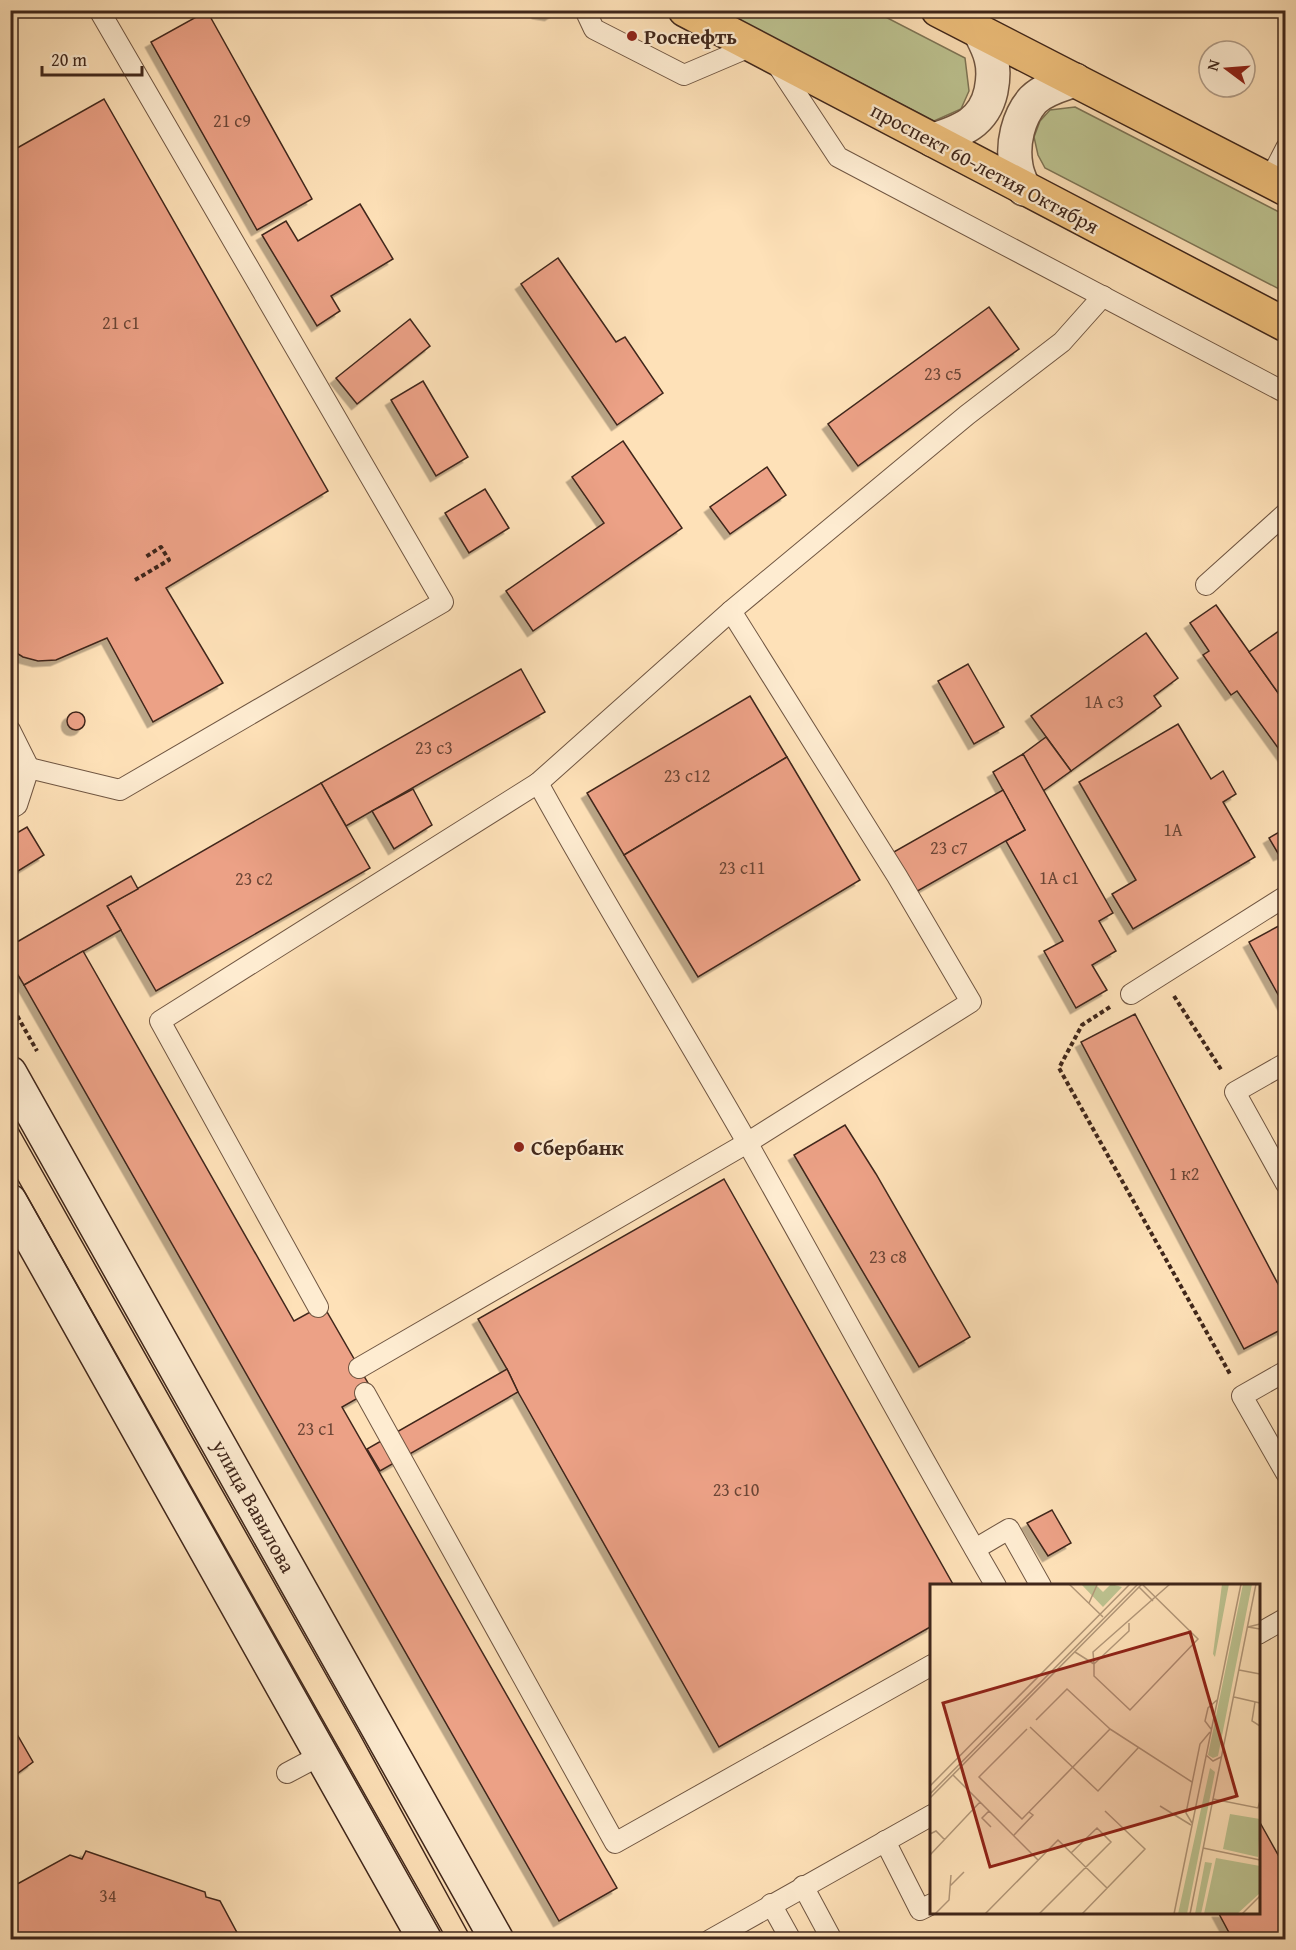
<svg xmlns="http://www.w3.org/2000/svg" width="1296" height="1950" viewBox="0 0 1296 1950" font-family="'Gentium Book Plus',serif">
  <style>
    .green { fill: #bdc391; stroke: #7e7556; stroke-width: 1.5 }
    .building { fill: #eca186; stroke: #40271b; stroke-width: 1.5; filter: url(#shadow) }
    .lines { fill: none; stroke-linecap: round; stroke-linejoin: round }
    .lane-casing { stroke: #705642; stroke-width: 22 }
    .street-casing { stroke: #705642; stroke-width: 36 }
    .secondary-casing { stroke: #40271b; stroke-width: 36 }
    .primary-casing { stroke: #40271b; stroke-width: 36 }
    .path { stroke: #40271b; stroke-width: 4; stroke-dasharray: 4.5 3; stroke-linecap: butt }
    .lane { stroke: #feecd1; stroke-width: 20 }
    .street { stroke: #feecd1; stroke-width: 33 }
    .secondary { stroke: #feecd1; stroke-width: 33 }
    .primary { stroke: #efc07c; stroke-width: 33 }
    .tram { stroke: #40271b; stroke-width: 1.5 }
    .poi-dot { fill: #8f2418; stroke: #feecd1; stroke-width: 2 }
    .labels { text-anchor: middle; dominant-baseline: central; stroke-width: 4.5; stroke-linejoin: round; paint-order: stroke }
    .number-label { font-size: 18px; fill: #6b4636 }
    .poi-label { font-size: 21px; font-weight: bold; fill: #40271b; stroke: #feecd1; text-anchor: start }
    .street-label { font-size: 21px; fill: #40271b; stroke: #feecd1 }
    .inset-road { fill: none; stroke: #b29779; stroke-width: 1.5 }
    .view { fill: #8f2418; fill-opacity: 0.15; stroke: #8f2418; stroke-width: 3 }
    .inset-edge { fill: none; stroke: #40271b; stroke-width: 3 }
  </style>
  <defs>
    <filter id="shadow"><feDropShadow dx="-5.5" dy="5.5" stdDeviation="0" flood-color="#0004"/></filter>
  </defs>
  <rect width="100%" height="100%" fill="#fee1b8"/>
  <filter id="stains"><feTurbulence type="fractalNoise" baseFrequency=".00333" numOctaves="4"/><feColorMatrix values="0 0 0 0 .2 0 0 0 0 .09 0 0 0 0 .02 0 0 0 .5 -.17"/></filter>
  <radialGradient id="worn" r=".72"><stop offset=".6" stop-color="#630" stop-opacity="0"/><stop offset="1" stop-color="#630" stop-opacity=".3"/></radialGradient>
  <g class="green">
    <polygon points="721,11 874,11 965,58 969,91 961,109 934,121"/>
    <polygon points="1075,107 1285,215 1285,292 1045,168 1038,155 1034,137 1040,121 1050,110"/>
  </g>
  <g class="building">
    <polygon points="535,10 558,10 550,15 538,13"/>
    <polygon points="207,11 312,199 257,230 151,42"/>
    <polygon points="104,99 328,491 166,588 223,683 153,722 107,638 56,660 38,661 23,657 10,649 10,152"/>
    <polygon points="360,204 393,259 331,296 340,311 317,326 262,235 286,221 298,241"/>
    <polygon points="558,258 616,342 625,337 663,393 617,425 521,284"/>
    <polygon points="989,307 1019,349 858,466 828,424"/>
    <polygon points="410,319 430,346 357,404 336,378"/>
    <polygon points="423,381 468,457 436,476 391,400"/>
    <polygon points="623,441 682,528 533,631 506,591 604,523 572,477"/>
    <polygon points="767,467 786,495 730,534 710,507"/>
    <polygon points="485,489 509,528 469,553 445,513"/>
    <polygon points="1216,605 1286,704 1286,759 1237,691 1231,695 1203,655 1209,651 1190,623"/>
    <polygon points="1286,626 1286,704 1249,652"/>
    <polygon points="1146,633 1178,678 1154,696 1161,706 1071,771 1031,716"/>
    <polygon points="968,664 1004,727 974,744 938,681"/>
    <polygon points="521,669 545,712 346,826 321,783"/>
    <polygon points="750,696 787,757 624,855 587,793"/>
    <circle cx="76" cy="721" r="9"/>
    <polygon points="1178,724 1211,779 1223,771 1236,794 1223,802 1255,857 1133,929 1112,894 1136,880 1079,782"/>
    <polygon points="1046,737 1071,771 1043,791 1023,754"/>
    <polygon points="1023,754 1113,913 1099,921 1116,951 1092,965 1107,990 1076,1008 1044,951 1063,941 1006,841 1025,830 993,772"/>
    <polygon points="787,757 860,880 698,977 624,855"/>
    <polygon points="321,783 370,868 156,991 107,906"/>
    <polygon points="413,789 432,825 394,849 372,811"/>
    <polygon points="1003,790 1025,830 914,893 892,853"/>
    <polygon points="27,827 44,855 10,876 10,837"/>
    <polygon points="1286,828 1286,852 1279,855 1269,838"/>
    <polygon points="131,876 138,889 107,906 121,930 24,985 10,962 10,946"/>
    <polygon points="1286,922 1286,1009 1249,942"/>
    <polygon points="83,951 294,1321 323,1305 372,1390 342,1407 617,1888 559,1921 24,985"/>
    <polygon points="1135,1014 1286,1299 1286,1327 1244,1349 1081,1042"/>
    <polygon points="845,1125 876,1174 970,1337 919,1367 794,1155"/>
    <polygon points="724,1179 954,1586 932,1586 932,1626 719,1747 518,1392 507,1369 478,1319"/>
    <polygon points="507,1369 518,1392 380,1471 367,1449"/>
    <polygon points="1052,1510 1071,1543 1048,1556 1027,1523"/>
    <polygon points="10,1722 33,1762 10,1779"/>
    <polygon points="1258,1819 1286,1869 1286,1940 1233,1940 1218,1912 1258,1912"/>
    <polygon points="86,1851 205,1892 206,1897 220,1901 241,1940 10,1940 10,1888 70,1855 82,1859"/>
    <polygon points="937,1933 940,1940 925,1940"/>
  </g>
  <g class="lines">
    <defs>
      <g id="lane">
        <polyline points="585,10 594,29 684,75 752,46"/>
        <polyline points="776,63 838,157 1286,393"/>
        <polyline points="1269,181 1286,148"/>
        <polyline points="1206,585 1286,513"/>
        <polyline points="10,730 29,768 10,763"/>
        <polyline points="538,783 731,611 967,415 1062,342 1103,296"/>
        <polyline points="10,809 17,805 29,768 120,790 443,602 99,10"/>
        <polyline points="1131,994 1286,896"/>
        <polyline points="1286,1063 1235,1092 1286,1184"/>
        <path d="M318,1307L160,1021L538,783C605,905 679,1023 748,1144C831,1291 911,1440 996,1586"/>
        <polyline points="359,1368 747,1143 971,1002 897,876 731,611"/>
        <polyline points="1286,1371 1242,1396 1286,1473"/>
        <polyline points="365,1393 615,1843 932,1665"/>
        <polyline points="975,1549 1009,1529 1041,1586"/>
        <polyline points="1258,1634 1286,1618"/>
        <polyline points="287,1773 321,1755"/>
        <polyline points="885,1841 920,1910 932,1904"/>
        <polyline points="803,1886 832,1940"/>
        <polyline points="771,1904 791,1940"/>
        <polyline points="710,1940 932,1815"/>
      </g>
      <g id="street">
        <path d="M933,140C961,131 984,123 991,91C993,81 994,69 991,58C989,49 984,40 980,32"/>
        <path d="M1024,189C1021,182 1017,174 1016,166C1012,144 1018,117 1033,100C1044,89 1061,85 1075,80"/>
      </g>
      <g id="secondary">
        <polyline points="10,1073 497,1940"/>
        <polyline points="10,1201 425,1940"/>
      </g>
      <g id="primary">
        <polyline points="685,10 1286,325"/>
        <polyline points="938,10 1286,189"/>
      </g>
    </defs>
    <use href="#lane" class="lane-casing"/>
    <use href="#street" class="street-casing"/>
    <use href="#secondary" class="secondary-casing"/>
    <use href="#primary" class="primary-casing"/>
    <g class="path">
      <polyline points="135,580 169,560 161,547 144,558"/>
      <polyline points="1174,996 1222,1071"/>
      <polyline points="10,1003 37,1051"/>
      <polyline points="1110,1007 1082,1025 1059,1068 1230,1374"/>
    </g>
    <use href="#lane" class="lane"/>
    <use href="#street" class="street"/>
    <use href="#secondary" class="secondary"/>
    <use href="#primary" class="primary"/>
    <g class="tram">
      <polyline points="10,1114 359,1733 472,1940"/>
      <polyline points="10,1166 447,1940"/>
    </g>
  </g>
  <g class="poi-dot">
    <circle cx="632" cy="36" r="6"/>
    <circle cx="519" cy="1147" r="6"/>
  </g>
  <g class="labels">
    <g class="number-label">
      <text x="232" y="120">21 с9</text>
      <text x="121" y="322">21 с1</text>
      <text x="943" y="373">23 с5</text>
      <text x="1104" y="701">1А с3</text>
      <text x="434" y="747">23 с3</text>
      <text x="687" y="775">23 с12</text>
      <text x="1173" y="829">1А</text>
      <text x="949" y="847">23 с7</text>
      <text x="742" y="867">23 с11</text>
      <text x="1059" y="877">1А с1</text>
      <text x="254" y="878">23 с2</text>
      <text x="1184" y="1173">1 к2</text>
      <text x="888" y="1256">23 с8</text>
      <text x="316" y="1428">23 с1</text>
      <text x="736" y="1489">23 с10</text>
      <text x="108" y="1895">34</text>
    </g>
    <g class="poi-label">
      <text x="644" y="36">Роснефть</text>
      <text x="531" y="1147">Сбербанк</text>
    </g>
    <g class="street-label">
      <text transform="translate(985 168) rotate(28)">проспект 60-летия Октября</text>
      <text transform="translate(254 1506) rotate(61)">улица Вавилова</text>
    </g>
  </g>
  <g transform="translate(930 1584)">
    <rect width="330" height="330" fill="#fee1b8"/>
    <path d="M151,0H165L173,8L181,0L192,3L173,23ZM292,0H299L285,73L283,70ZM313,0H322L288,172L283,174L278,171ZM280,184L285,188L257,330H248ZM300,230L330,235L328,273L293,265ZM286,274L330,282V309L307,330H274ZM275,278L282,279L271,330H265Z" fill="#bdc391"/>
    <path class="inset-road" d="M139,0L173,33M209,3L223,17M159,19L167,1M199,39V47L164,80L163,68L240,0M330,40L318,43L330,45M145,68L164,80V92L200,126L268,55L212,0M309,86L330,90M304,113L330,119M325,118L322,137L330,142M100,143L168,207L209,163M97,145L49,193L92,235L180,145L137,105L106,136M180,145L262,198M281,145L275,137L278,124L287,116M276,171L283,177L291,173M23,191L108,276M0,202L200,0M0,210L208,0M0,214L212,0M283,215L328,224L330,217M230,222L261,241M59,227L52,234L61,243M262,239L256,229L270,160L280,148M0,250L6,247L15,256M84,251L103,231L99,228M273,264L330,276M0,271L50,218M20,302L34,288M5,330L19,316L21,291M55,330L128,256L177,304M109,330L181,258L167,244L141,269M152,330L215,265L175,227M244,330L311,0M260,330L326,0M312,330L330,312"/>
    <path class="view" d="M260,48L307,212L60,283L13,119Z"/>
    <rect width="330" height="330" class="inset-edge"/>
  </g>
  <rect width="1296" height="1950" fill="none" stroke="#fee1b8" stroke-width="36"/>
  <rect x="12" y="12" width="1272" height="1926" fill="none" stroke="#40271b" stroke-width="3"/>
  <rect x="18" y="18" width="1260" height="1914" fill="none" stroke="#40271b" stroke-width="1.5"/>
  <g transform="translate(1227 69) rotate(286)"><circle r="28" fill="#feecd1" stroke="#b29d88" stroke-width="1.5"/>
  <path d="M0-4.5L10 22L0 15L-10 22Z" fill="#8f2418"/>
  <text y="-9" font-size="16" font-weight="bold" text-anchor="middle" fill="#40271b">N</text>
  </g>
  <path d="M42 66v9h100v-9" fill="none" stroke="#40271b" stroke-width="3"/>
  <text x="51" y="66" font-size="18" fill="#40271b" stroke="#feecd1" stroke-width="4.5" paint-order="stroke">20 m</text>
  <rect width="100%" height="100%" filter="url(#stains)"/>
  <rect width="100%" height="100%" fill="url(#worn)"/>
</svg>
